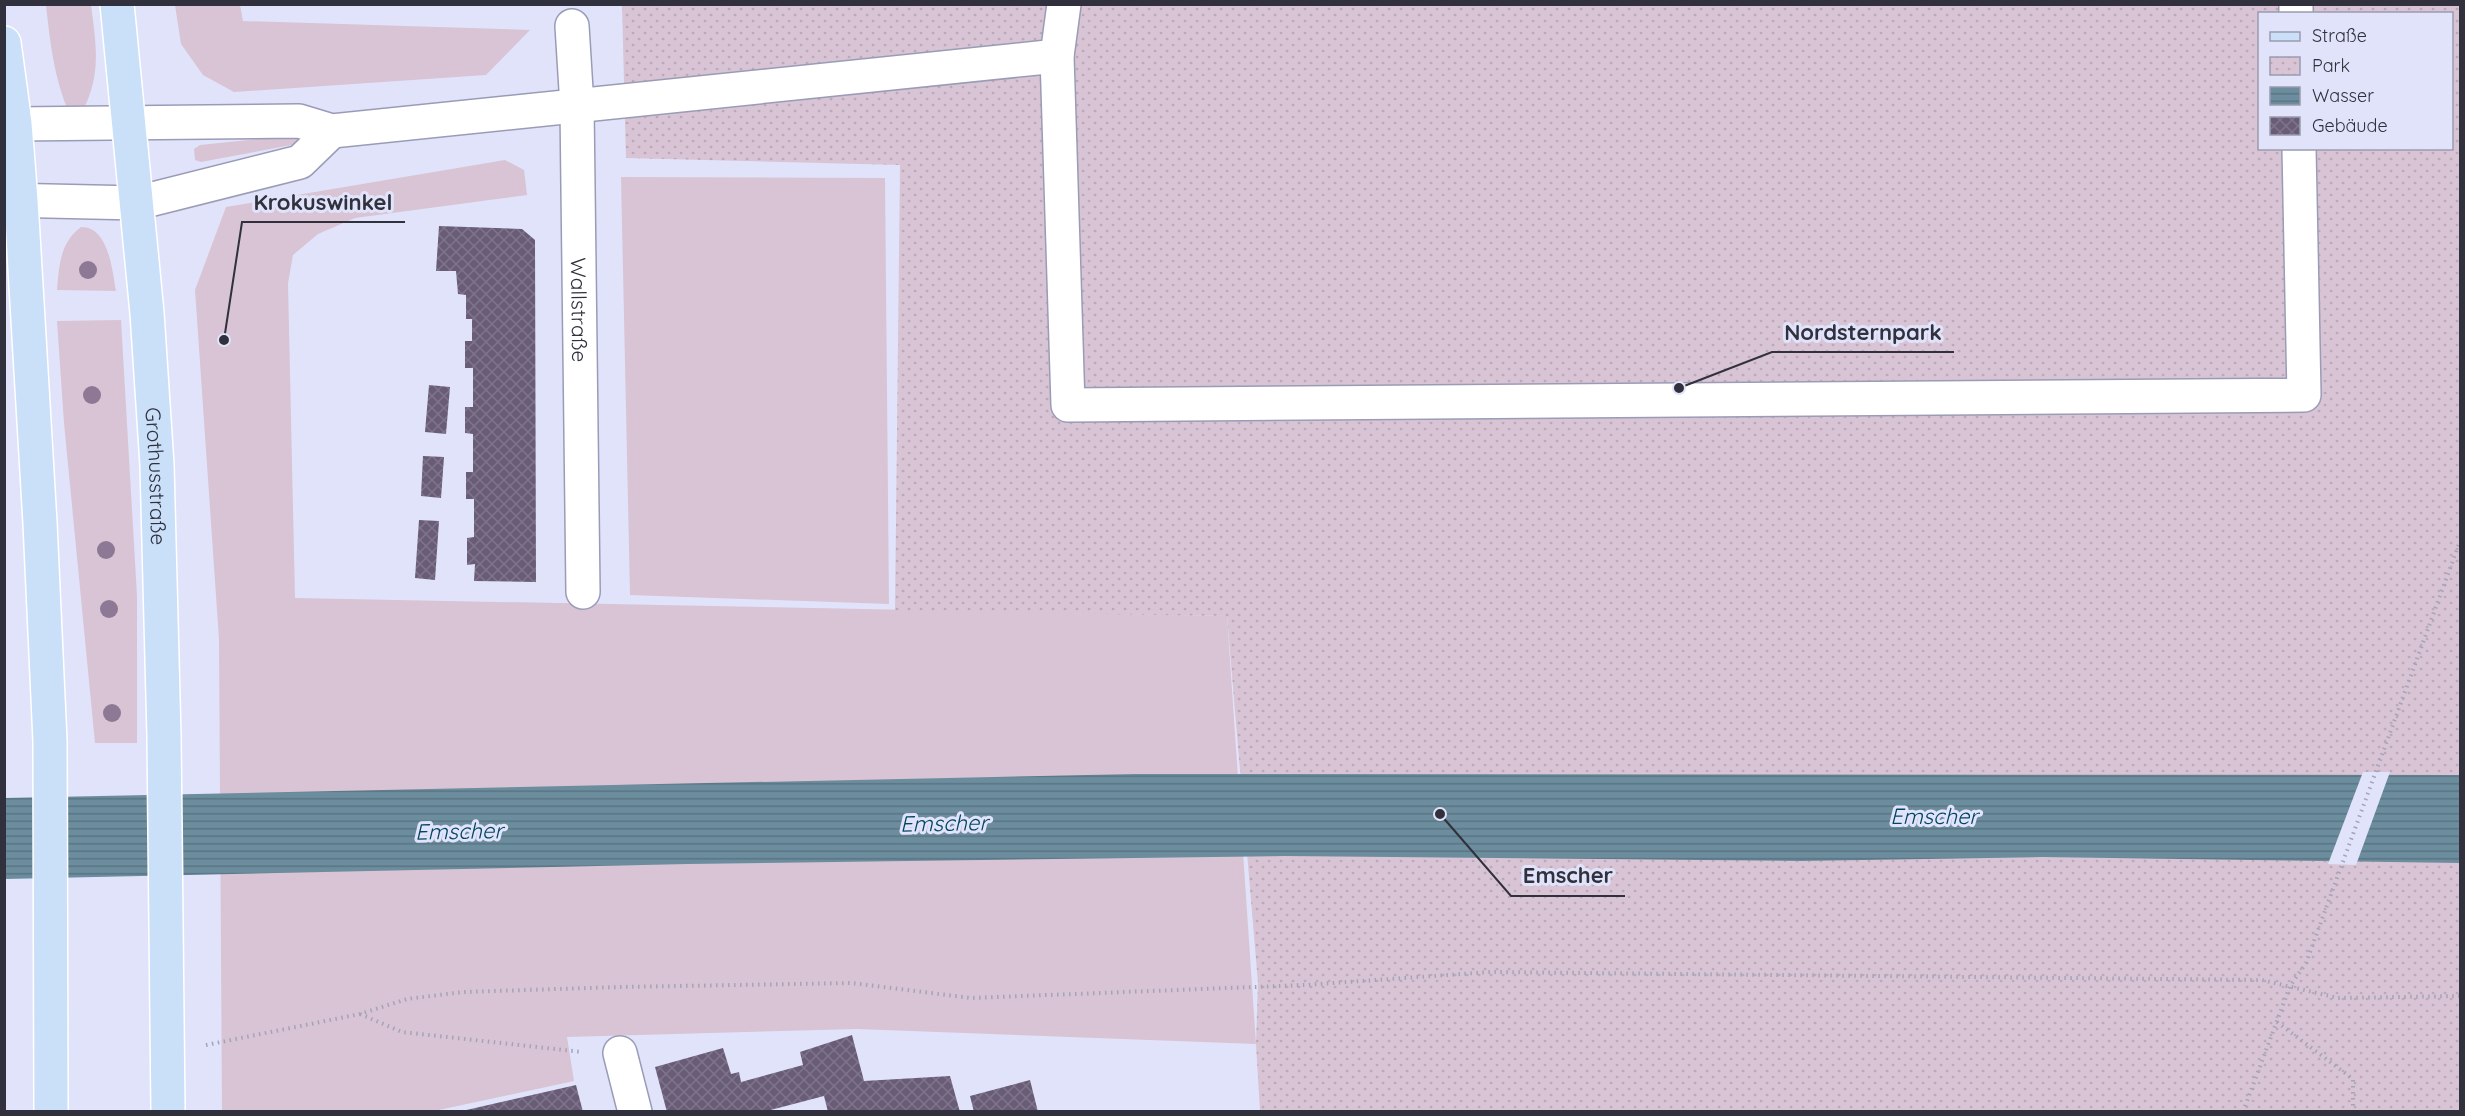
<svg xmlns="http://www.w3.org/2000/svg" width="2465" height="1116" viewBox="0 0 2465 1116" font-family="Quicksand,sans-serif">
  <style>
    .grass { fill: #d8c4d4 }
    .park { fill: url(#park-dots); fill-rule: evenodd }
    .water { fill: url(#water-rules) }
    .pier { fill: #e1e3fb }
    .building { fill: url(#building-cross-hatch) }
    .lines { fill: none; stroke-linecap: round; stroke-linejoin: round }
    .minor-casing { stroke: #9a9cb7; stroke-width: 36 }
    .major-casing { stroke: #fff; stroke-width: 36 }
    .path { stroke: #a3a4b8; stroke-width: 4; stroke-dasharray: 1.5 4.5; stroke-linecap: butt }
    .minor { stroke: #fff; stroke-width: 33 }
    .major { stroke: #cadff8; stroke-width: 33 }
    .tree { fill: #8d7996 }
    .labels { text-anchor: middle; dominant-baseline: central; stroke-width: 6; stroke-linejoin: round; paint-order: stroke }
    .street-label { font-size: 21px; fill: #30313d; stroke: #e1e3fb }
    .water-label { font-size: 22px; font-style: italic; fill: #00465f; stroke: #e1e3fb }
    .leader { fill: none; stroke: #30313d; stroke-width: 2 }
    .callout-dot { fill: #30313d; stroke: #e1e3fb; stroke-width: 2 }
    .callout-label { font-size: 22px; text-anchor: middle; font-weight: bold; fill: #30313d; stroke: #e1e3fb; stroke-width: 6; stroke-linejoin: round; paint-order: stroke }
  </style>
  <defs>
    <pattern id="park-dots" width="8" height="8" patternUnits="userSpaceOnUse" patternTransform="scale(1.5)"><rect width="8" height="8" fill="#d8c4d4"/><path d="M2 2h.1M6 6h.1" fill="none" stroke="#baa9b7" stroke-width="1.8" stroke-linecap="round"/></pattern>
    <pattern id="water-rules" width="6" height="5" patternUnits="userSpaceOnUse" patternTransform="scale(1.5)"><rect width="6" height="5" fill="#6c8d9e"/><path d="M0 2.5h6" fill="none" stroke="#597482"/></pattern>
    <pattern id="building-cross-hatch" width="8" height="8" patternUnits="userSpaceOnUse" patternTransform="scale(1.5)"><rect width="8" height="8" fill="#695c77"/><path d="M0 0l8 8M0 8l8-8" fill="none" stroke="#7f758a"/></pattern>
  </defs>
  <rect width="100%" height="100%" fill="#e1e3fb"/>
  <g class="grass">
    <path d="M46,5H91C96,45 102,75 82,112L69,113C54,78 50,42 46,5Z"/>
    <polygon points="175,5 240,5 243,21 530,30 486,75 234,92 203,75 181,44"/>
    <polygon points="296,135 300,138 297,144 201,162 195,160 194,149 200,145"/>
    <polygon points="505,160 524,170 527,195 355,218 318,234 293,255 288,283 295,598 1227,616 1256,1044 857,1029 567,1037 574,1081 434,1111 222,1111 219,639 195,290 226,207"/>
    <polygon points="621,177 885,178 889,604 630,595"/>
    <path d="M81,227C109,227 112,270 116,291L57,290C59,267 60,242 81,227Z"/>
    <polygon points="121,320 137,596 137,743 95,743 64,423 57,321"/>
  </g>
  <path class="park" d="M622,5H2460V1111H1260L1256,1044L1258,983L1227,616L895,611L900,165L626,158ZM2260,14H2452V148H2260Z"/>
  <polygon class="water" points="1135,774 2460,775 2460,863 2042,857 1801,861 1285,856 688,864 5,879 4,798"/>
  <polygon class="pier" points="2363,772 2390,772 2356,865 2328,864"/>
  <g class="building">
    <polygon points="439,226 522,229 535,240 536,582 474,581 475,564 467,565 467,538 474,537 474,499 466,499 466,472 473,472 473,434 465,433 465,407 473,407 473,368 465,368 465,341 472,341 472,319 466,319 466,295 458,294 456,271 436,271"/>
    <polygon points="429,385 450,387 446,434 425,432"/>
    <polygon points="423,456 444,457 441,498 421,496"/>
    <polygon points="419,520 439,521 435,580 415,578"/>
    <polygon points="852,1035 864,1081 950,1076 960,1112 828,1112 824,1096 763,1112 667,1112 655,1067 723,1048 731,1074 739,1072 741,1082 803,1065 800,1052"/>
    <polygon points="1030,1080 1038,1112 974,1112 970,1096"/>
    <polygon points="576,1085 583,1112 462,1112 462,1111"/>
  </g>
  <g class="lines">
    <defs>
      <g id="minor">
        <polyline points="1064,4 1057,56 1068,405 2304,395 2299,148"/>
        <polyline points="2296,4 2296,14"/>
        <path id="s1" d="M572,26L577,106L583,592"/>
        <polyline points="4,126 15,124 299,121 332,131 1057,56"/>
        <polyline points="4,200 137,203 300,162 332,131"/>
        <polyline points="620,1053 635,1112"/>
      </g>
      <g id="major">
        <path id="s2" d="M117,4L147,313L157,465L164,736L168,1112"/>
        <polyline points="4,43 15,124 21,201 40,523 50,741 51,1112"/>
      </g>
    </defs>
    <use href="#minor" class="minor-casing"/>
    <use href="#major" class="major-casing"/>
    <g class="path">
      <polyline points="360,1014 402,1032 582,1052"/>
      <polyline points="2277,1022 2353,1079 2353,1112"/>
      <polyline points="206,1045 360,1014 407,999 463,992 620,987 852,983 971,998 1305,985 1490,972 2262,980 2338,998 2460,996"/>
      <polyline points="2243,1112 2290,986 2306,963 2460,541"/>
    </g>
    <use href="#minor" class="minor"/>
    <use href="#major" class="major"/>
  </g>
  <g class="tree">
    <circle cx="88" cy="270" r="9"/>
    <circle cx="92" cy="395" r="9"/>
    <circle cx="106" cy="550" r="9"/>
    <circle cx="109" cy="609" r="9"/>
    <circle cx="112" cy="713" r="9"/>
  </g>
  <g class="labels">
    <g class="street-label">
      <text stroke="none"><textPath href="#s1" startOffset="284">Wallstraße</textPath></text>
      <text stroke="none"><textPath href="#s2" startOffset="474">Grothusstraße</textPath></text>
    </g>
    <g class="water-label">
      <text x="1934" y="816">Emscher</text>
      <text transform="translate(944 823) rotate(-1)">Emscher</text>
      <text transform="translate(459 831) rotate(-1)">Emscher</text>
    </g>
  </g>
  <path class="leader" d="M224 340L242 222H405M1679 388L1772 352H1954M1440 814L1511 896H1625"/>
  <g class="callout-dot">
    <circle cx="224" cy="340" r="6"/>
    <circle cx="1679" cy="388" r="6"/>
    <circle cx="1440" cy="814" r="6"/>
  </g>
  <g class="callout-label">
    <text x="323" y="210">Krokuswinkel</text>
    <text x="1863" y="340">Nordsternpark</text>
    <text x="1568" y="883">Emscher</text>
  </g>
  <rect width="2465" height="1116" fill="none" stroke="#30313d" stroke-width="12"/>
  <rect x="2258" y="12" width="195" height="138" fill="#e1e3fb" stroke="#9a9caf" stroke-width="1.5"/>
  <rect x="2270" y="32" width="30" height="9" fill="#cadff8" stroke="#9a9caf" stroke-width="1.5"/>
  <text x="2312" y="42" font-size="18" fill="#30313d">Straße</text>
  <rect x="2270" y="57" width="30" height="18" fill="url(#park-dots)" stroke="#9a9caf" stroke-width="1.5"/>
  <text x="2312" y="72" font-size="18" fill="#30313d">Park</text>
  <rect x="2270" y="87" width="30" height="18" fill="url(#water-rules)" stroke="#9a9caf" stroke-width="1.5"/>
  <text x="2312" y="102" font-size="18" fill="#30313d">Wasser</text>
  <rect x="2270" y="117" width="30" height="18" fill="url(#building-cross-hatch)" stroke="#9a9caf" stroke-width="1.5"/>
  <text x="2312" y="132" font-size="18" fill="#30313d">Gebäude</text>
</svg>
